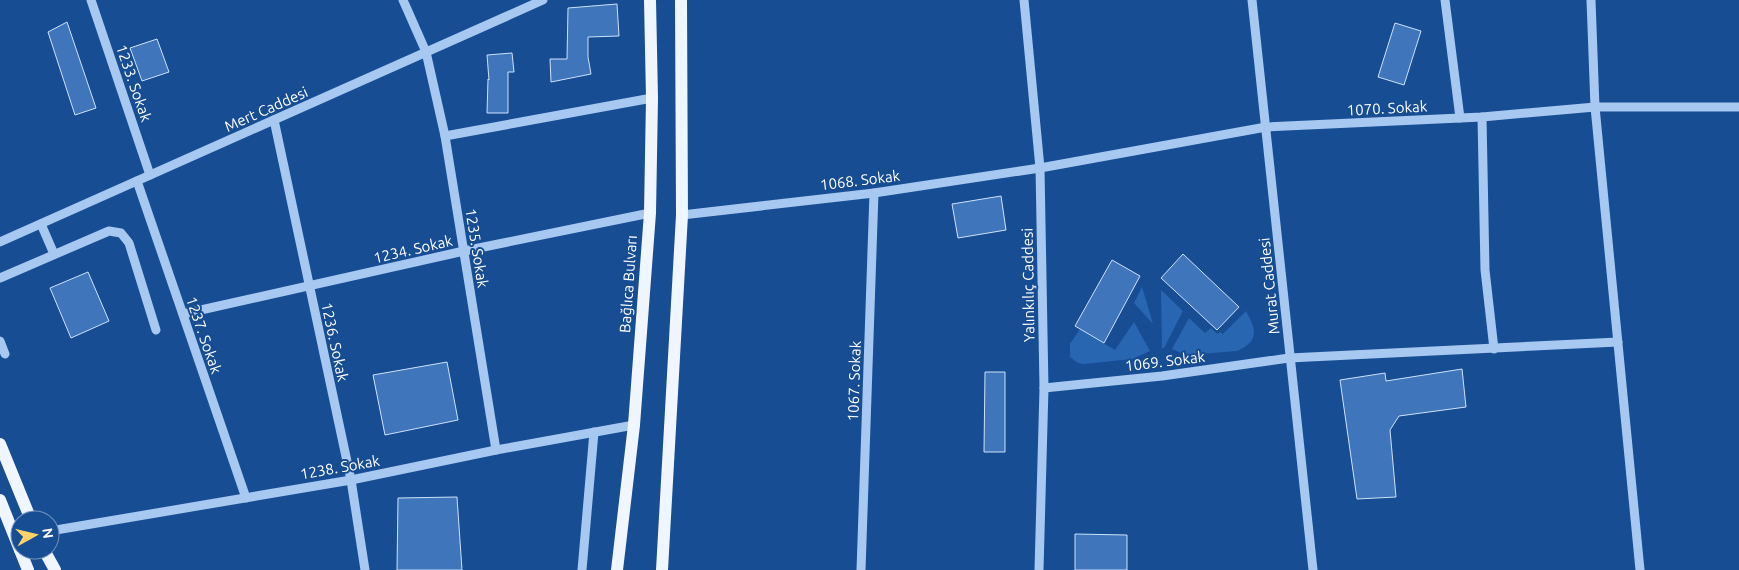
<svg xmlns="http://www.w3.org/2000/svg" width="1739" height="570" viewBox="0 0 1739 570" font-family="Ubuntu,sans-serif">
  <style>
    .green { fill: #2966b2 }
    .building { fill: #3f76bb; stroke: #cde2fc }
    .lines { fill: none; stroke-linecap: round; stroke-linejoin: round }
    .minor { stroke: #a6c8f1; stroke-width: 9 }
    .major { stroke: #f0f6ff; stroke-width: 12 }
    .labels { text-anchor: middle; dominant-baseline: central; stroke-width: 4; stroke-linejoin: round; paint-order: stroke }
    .street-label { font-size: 15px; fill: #fff; stroke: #174d93 }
  </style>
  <rect width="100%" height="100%" fill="#174d93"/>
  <g class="green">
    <polygon points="1142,287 1153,324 1134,303"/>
    <polygon points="1161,290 1183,311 1164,348 1162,348"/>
    <path d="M1246,311C1257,331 1259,341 1237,351L1186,355L1172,349L1189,318L1205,333L1211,328L1217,334L1220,332L1223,334Z"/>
    <polygon points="1134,322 1150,351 1132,359 1084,364 1078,363 1070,357 1070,344 1080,329 1115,350"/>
  </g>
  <g class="building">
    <polygon points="617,4 619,36 588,37 588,57 591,74 551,82 550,59 567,59 568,8"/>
    <polygon points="67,22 96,108 75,115 48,32"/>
    <polygon points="1395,23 1421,31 1404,85 1378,77"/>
    <polygon points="157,39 169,72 142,81 130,48"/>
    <polygon points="512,53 514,72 508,72 508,113 487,113 488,79 489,80 487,55"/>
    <polygon points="1001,196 1006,230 958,238 952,204"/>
    <polygon points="1183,254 1239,307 1217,330 1161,278"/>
    <polygon points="1112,260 1140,276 1104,343 1075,326"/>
    <polygon points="88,272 109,321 71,338 50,288"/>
    <polygon points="447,362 458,420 385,435 373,375"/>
    <polygon points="1462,369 1466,407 1399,416 1390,430 1396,497 1357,499 1340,380 1385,373 1386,381"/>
    <polygon points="985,372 1005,372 1005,452 984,452"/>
    <polygon points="457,497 462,570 397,570 398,498"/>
    <polygon points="1075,534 1127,535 1127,570 1075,570"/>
  </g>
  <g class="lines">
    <g class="minor">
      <polyline points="91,0 150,175"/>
      <polyline points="403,0 426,52 445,136 496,450"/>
      <polyline points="1024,0 1040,168 1044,388 1039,570"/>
      <polyline points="1252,0 1313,570"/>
      <polyline points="1445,0 1460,118"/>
      <polyline points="1591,0 1595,107 1640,570"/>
      <polyline points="1482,117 1485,270 1494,349"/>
      <polyline points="274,120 351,480 365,570"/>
      <polyline points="445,136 652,98"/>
      <polyline points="137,181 246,498"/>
      <polyline points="682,215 874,193 1040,168 1266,127 1482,117 1595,107 1739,107"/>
      <polyline points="41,224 54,254"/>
      <polyline points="0,242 543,0"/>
      <polyline points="0,278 109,231 121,233 129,243 156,330"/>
      <polyline points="183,314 464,251 650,213"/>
      <polyline points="0,341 5,354"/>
      <polyline points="1044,388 1162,376 1289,358 1618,342"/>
      <polyline points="50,531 351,480 496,450 634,425"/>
      <polyline points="582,570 594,432"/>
      <polyline points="861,570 874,193"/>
    </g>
    <g class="major">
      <polyline points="0,444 31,520"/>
      <polyline points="0,500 20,550"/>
      <polyline points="20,550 28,570"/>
      <polyline points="44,550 55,570"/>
      <polyline points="617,570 634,425 650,213 652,98 650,0"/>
      <polyline points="662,570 682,215 681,0"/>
    </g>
  </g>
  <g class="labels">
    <g class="street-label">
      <text transform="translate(134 83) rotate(71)">1233. Sokak</text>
      <text transform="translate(1387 108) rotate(-3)">1070. Sokak</text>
      <text transform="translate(266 109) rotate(-24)">Mert Caddesi</text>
      <text transform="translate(860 180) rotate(-7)">1068. Sokak</text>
      <text transform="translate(477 248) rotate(81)">1235. Sokak</text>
      <text transform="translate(413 249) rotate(-13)">1234. Sokak</text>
      <text transform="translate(628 284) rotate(-86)">Bağlıca Bulvarı</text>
      <text transform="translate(1028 285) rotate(-91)">Yalınkılıç Caddesi</text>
      <text transform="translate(1269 286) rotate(-96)">Murat Caddesi</text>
      <text transform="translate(204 335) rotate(71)">1237. Sokak</text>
      <text transform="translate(335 342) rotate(78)">1236. Sokak</text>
      <text transform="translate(1165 361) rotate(-7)">1069. Sokak</text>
      <text transform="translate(854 381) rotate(-88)">1067. Sokak</text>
      <text transform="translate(340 467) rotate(-10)">1238. Sokak</text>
    </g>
  </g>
  <g transform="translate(35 535) rotate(82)"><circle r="24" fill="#174d93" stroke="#7494be"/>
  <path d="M0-4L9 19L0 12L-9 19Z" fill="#ffd366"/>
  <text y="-8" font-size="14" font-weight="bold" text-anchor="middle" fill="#ffffff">N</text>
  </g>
</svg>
